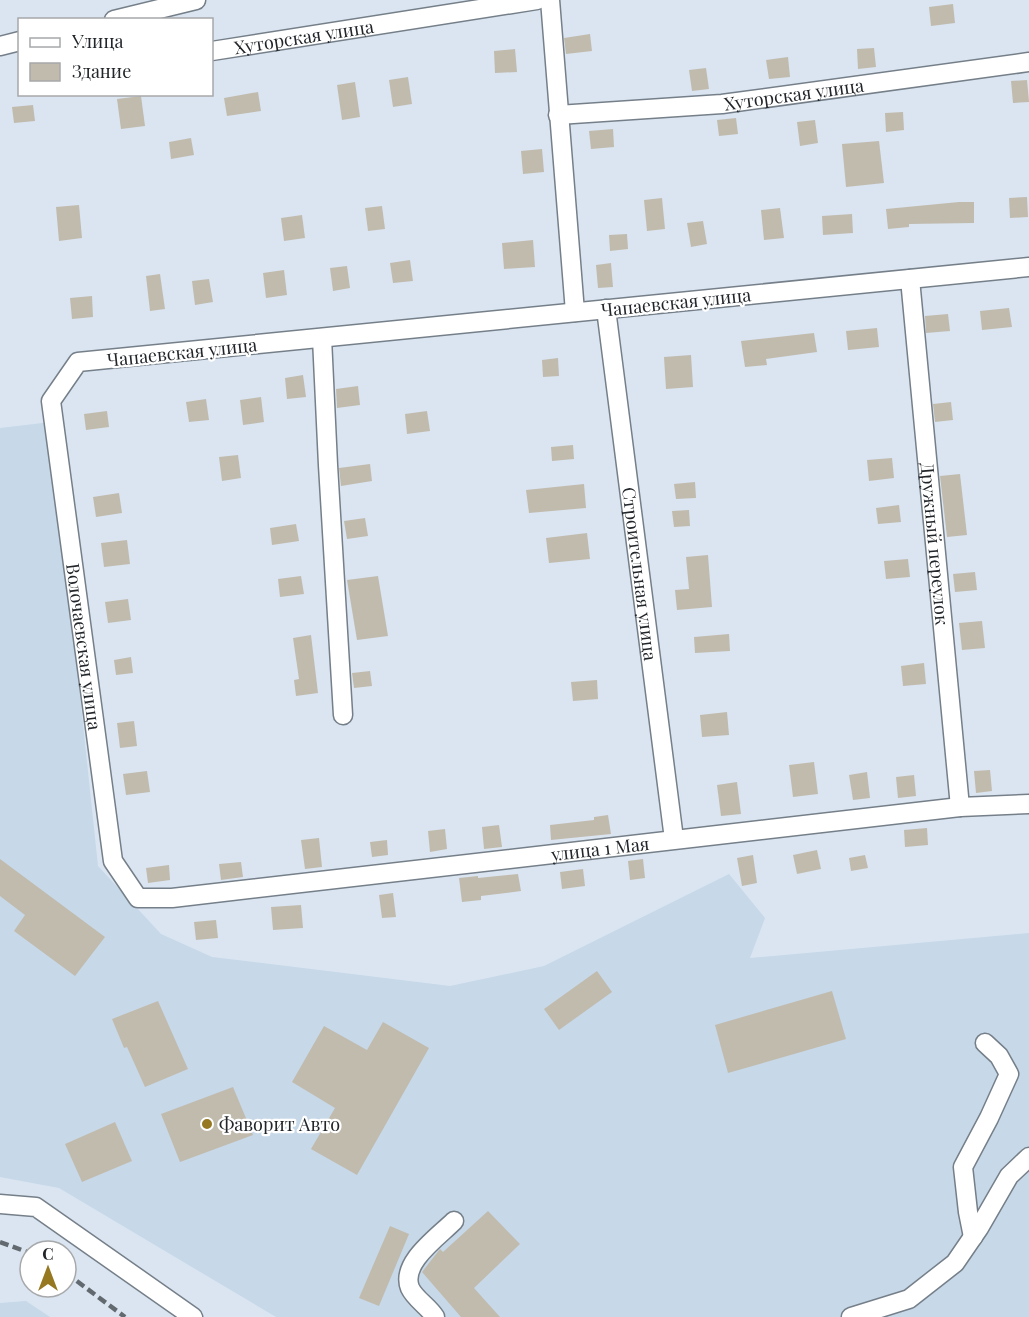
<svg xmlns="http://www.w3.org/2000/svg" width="1029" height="1317" viewBox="0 0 1029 1317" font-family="'Playfair Display',serif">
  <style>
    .built { fill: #c7d8e8 }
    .building { fill: #c1bbae }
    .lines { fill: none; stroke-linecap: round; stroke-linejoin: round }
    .minor-casing { stroke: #757f89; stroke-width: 21 }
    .minor { stroke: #fff; stroke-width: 18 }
    .rail { stroke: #62696f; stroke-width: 4.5; stroke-dasharray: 9 4.5; stroke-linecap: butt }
    .poi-dot { fill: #967821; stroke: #fff; stroke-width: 2 }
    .labels { text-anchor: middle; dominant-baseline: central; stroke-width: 4.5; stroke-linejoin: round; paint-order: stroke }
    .street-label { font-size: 18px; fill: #22262a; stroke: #fff }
    .poi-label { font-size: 18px; fill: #22262a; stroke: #fff; text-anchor: start }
  </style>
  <rect width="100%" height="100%" fill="#dae5f1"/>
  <g class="built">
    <polygon points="51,422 98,866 161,934 212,957 450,986 544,966 729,874 765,918 750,958 1029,933 1029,1317 276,1317 59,1188 0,1177 0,428"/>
    <polygon points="26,1301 50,1317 0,1317 0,1303"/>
  </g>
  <g class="building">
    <polygon points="953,4 955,23 931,26 929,7"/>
    <polygon points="590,34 592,51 566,54 564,38"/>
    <polygon points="874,48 876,67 858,69 857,49"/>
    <polygon points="515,49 517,72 495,73 494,51"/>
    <polygon points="788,57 790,77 769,79 766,60"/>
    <polygon points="706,68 709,89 692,91 689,70"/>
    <polygon points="408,77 412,104 393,107 389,80"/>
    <polygon points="1027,80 1029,102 1013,103 1011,81"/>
    <polygon points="355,82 360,117 342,120 337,85"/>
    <polygon points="258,92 261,111 227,116 224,98"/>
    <polygon points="141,96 145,126 121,129 117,99"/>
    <polygon points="33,105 35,121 14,123 12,107"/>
    <polygon points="903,112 904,130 886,132 885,113"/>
    <polygon points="736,118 738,134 719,136 717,120"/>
    <polygon points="815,120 818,143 800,146 797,122"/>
    <polygon points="613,129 614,147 591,149 589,131"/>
    <polygon points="191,138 194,155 171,159 169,142"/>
    <polygon points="879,141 884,183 846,187 842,144"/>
    <polygon points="542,149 544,172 523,174 521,151"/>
    <polygon points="1027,197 1028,217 1010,218 1009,198"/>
    <polygon points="662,198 665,229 647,231 644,200"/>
    <polygon points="959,202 974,202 974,223 909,224 909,227 888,229 886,209"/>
    <polygon points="79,205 82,238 59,241 56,207"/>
    <polygon points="382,206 385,229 368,231 365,208"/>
    <polygon points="780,208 784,238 764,240 761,210"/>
    <polygon points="852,214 853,233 823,235 822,216"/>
    <polygon points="302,215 305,238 284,241 281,218"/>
    <polygon points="703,221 707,244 691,247 687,223"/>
    <polygon points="627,234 628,249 610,251 609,235"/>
    <polygon points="533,240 535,267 504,269 502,243"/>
    <polygon points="410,260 413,281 393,283 390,263"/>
    <polygon points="611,263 613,287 598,288 596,265"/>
    <polygon points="347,266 350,288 333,291 330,268"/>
    <polygon points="284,270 287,295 266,298 263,273"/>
    <polygon points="160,274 165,309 150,311 146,276"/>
    <polygon points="209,279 213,302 195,305 192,281"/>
    <polygon points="92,296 93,317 72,319 70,298"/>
    <polygon points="1009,308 1012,327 982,330 980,311"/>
    <polygon points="948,314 950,331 926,333 925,316"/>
    <polygon points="877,328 879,347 848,350 846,331"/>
    <polygon points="814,333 817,352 766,359 767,365 745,367 741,341"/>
    <polygon points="691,355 693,387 666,389 664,357"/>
    <polygon points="558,358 559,376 543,377 542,360"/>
    <polygon points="303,375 306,397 287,399 285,378"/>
    <polygon points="358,386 360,405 337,408 336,389"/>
    <polygon points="261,397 264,422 243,425 240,400"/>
    <polygon points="206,399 209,420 189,422 186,402"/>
    <polygon points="951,402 953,420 935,422 933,404"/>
    <polygon points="107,411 109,427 86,430 84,414"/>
    <polygon points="427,411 430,431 407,434 405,414"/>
    <polygon points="573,445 574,459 552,461 551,447"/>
    <polygon points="238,455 241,478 222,481 219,457"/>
    <polygon points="892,458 894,478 869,481 867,460"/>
    <polygon points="370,464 372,481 341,486 339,468"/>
    <polygon points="960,474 967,535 947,537 940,476"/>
    <polygon points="695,482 696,498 676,499 674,484"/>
    <polygon points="584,484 586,508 529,513 526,490"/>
    <polygon points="119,493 122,513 96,517 93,497"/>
    <polygon points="899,505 901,522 878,524 876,508"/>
    <polygon points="689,510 690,526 674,527 672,511"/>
    <polygon points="365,518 368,536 347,539 344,521"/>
    <polygon points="296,524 299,541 272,545 270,528"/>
    <polygon points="587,533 590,559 549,563 546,538"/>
    <polygon points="127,540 130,564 104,567 101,543"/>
    <polygon points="708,555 712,607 677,610 675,590 689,589 686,557"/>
    <polygon points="908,559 910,577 886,579 884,561"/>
    <polygon points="975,572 977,590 955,592 953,574"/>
    <polygon points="301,576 304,594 280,597 278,579"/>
    <polygon points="378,576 388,636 357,640 347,580"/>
    <polygon points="128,599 131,620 108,623 105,602"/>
    <polygon points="982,621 985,648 962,650 959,623"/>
    <polygon points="729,634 730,651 695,653 694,637"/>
    <polygon points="311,635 318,693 296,696 294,680 299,679 293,638"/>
    <polygon points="131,657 133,673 116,675 114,660"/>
    <polygon points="924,663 926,684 903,686 901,666"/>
    <polygon points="370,671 372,686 354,688 352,673"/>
    <polygon points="597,680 598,699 573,701 571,682"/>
    <polygon points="727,712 729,735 702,737 700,715"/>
    <polygon points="134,721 137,746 120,748 117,723"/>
    <polygon points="814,762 818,794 793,797 789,765"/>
    <polygon points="990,770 992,791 976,793 974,771"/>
    <polygon points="147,771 150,792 126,795 123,774"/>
    <polygon points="867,772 870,798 853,800 849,775"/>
    <polygon points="914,775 916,796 898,798 896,777"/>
    <polygon points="737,782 741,814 721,816 717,785"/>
    <polygon points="608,815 611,834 551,840 550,825 594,820 594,817"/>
    <polygon points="499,825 502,847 484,849 482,827"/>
    <polygon points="927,828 928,845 905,847 904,830"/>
    <polygon points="445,829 447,849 430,852 428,831"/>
    <polygon points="319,838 322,867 305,869 301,840"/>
    <polygon points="387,840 388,855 372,857 370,842"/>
    <polygon points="817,850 821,869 797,874 793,855"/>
    <polygon points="753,855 757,883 742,886 737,858"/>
    <polygon points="865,855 868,868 851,871 849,858"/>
    <polygon points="0,859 105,937 75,976 14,931 25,915 0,896"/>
    <polygon points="643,859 645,878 630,880 628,861"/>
    <polygon points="241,862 243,877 221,880 219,864"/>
    <polygon points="169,865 170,880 148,883 146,868"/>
    <polygon points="583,869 585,886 562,889 560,872"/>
    <polygon points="518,874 521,891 481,896 481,900 462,902 459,878 478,876 478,878"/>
    <polygon points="393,893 396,917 382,918 379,895"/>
    <polygon points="301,905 303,928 273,930 271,907"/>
    <polygon points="216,920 218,938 196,940 194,922"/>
    <polygon points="597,971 612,992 559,1030 544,1009"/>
    <polygon points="832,991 846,1039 728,1073 715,1025"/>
    <polygon points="158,1001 188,1069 145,1087 127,1047 124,1048 112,1019"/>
    <polygon points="383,1022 429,1048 357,1175 311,1149 335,1108 292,1082 324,1026 367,1050"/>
    <polygon points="233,1087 253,1135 180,1162 161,1114"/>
    <polygon points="115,1122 132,1161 82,1182 65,1144"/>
    <polygon points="488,1211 520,1244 474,1288 500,1317 461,1317 422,1272 440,1249 443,1252"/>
    <polygon points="390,1226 409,1234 379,1306 359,1298"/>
  </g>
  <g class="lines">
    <defs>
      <g id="minor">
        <polyline points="550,0 575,312"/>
        <polyline points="114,20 196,0"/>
        <polyline points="0,46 20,41"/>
        <path id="s1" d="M212,51L537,0"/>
        <path id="s2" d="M558,115L722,104L1029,62"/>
        <path id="s3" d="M1029,267L78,362L51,401L113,861L138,898H172L960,807L1029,804"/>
        <path id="s4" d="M910,279L960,807"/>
        <path id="s5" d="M606,309L674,839"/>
        <polyline points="322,338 328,465 343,715"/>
        <polyline points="0,1204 36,1207 193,1317"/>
        <polyline points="973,1237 968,1212 963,1167 989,1118 1009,1074 999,1056 985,1043"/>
        <path d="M435,1317C429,1307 415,1299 410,1288C400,1263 438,1237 454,1221"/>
        <polyline points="851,1317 909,1299 955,1263 979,1228 1009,1176 1029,1157"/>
      </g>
    </defs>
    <use href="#minor" class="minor-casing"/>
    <use href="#minor" class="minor"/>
    <g class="rail">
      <polyline points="0,1242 30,1253"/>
      <polyline points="66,1273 125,1317"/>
    </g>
  </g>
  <circle class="poi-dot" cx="207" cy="1124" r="6"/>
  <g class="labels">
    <g class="street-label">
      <text stroke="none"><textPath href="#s1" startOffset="93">Хуторская улица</textPath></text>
      <text stroke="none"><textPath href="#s2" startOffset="237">Хуторская улица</textPath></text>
      <text transform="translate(676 302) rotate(-6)">Чапаевская улица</text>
      <text transform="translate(182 352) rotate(-6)">Чапаевская улица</text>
      <text stroke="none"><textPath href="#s4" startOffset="266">Дружный переулок</textPath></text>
      <text stroke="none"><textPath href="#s5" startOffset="267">Строительная улица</textPath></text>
      <text stroke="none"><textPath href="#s3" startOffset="1251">Волочаевская улица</textPath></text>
      <text stroke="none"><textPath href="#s3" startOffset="1977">улица 1 Мая</textPath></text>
    </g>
    <g class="poi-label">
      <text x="219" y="1124">Фаворит Авто</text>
    </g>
  </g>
  <rect x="18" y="18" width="195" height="78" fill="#ffffff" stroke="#a7a8aa" stroke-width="1.5"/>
  <rect x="30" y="38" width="30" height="9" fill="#ffffff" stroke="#a7a8aa" stroke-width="1.5"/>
  <text x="72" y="48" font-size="18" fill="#22262a">Улица</text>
  <rect x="30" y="63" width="30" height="18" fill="#c1bbae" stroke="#a7a8aa" stroke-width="1.5"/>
  <text x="72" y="78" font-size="18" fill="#22262a">Здание</text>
  <g transform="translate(48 1269)"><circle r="28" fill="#ffffff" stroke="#a7a8aa" stroke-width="1.5"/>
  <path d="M0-4.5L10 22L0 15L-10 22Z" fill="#967821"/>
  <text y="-9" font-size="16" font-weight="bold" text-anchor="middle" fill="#22262a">С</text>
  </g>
</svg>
